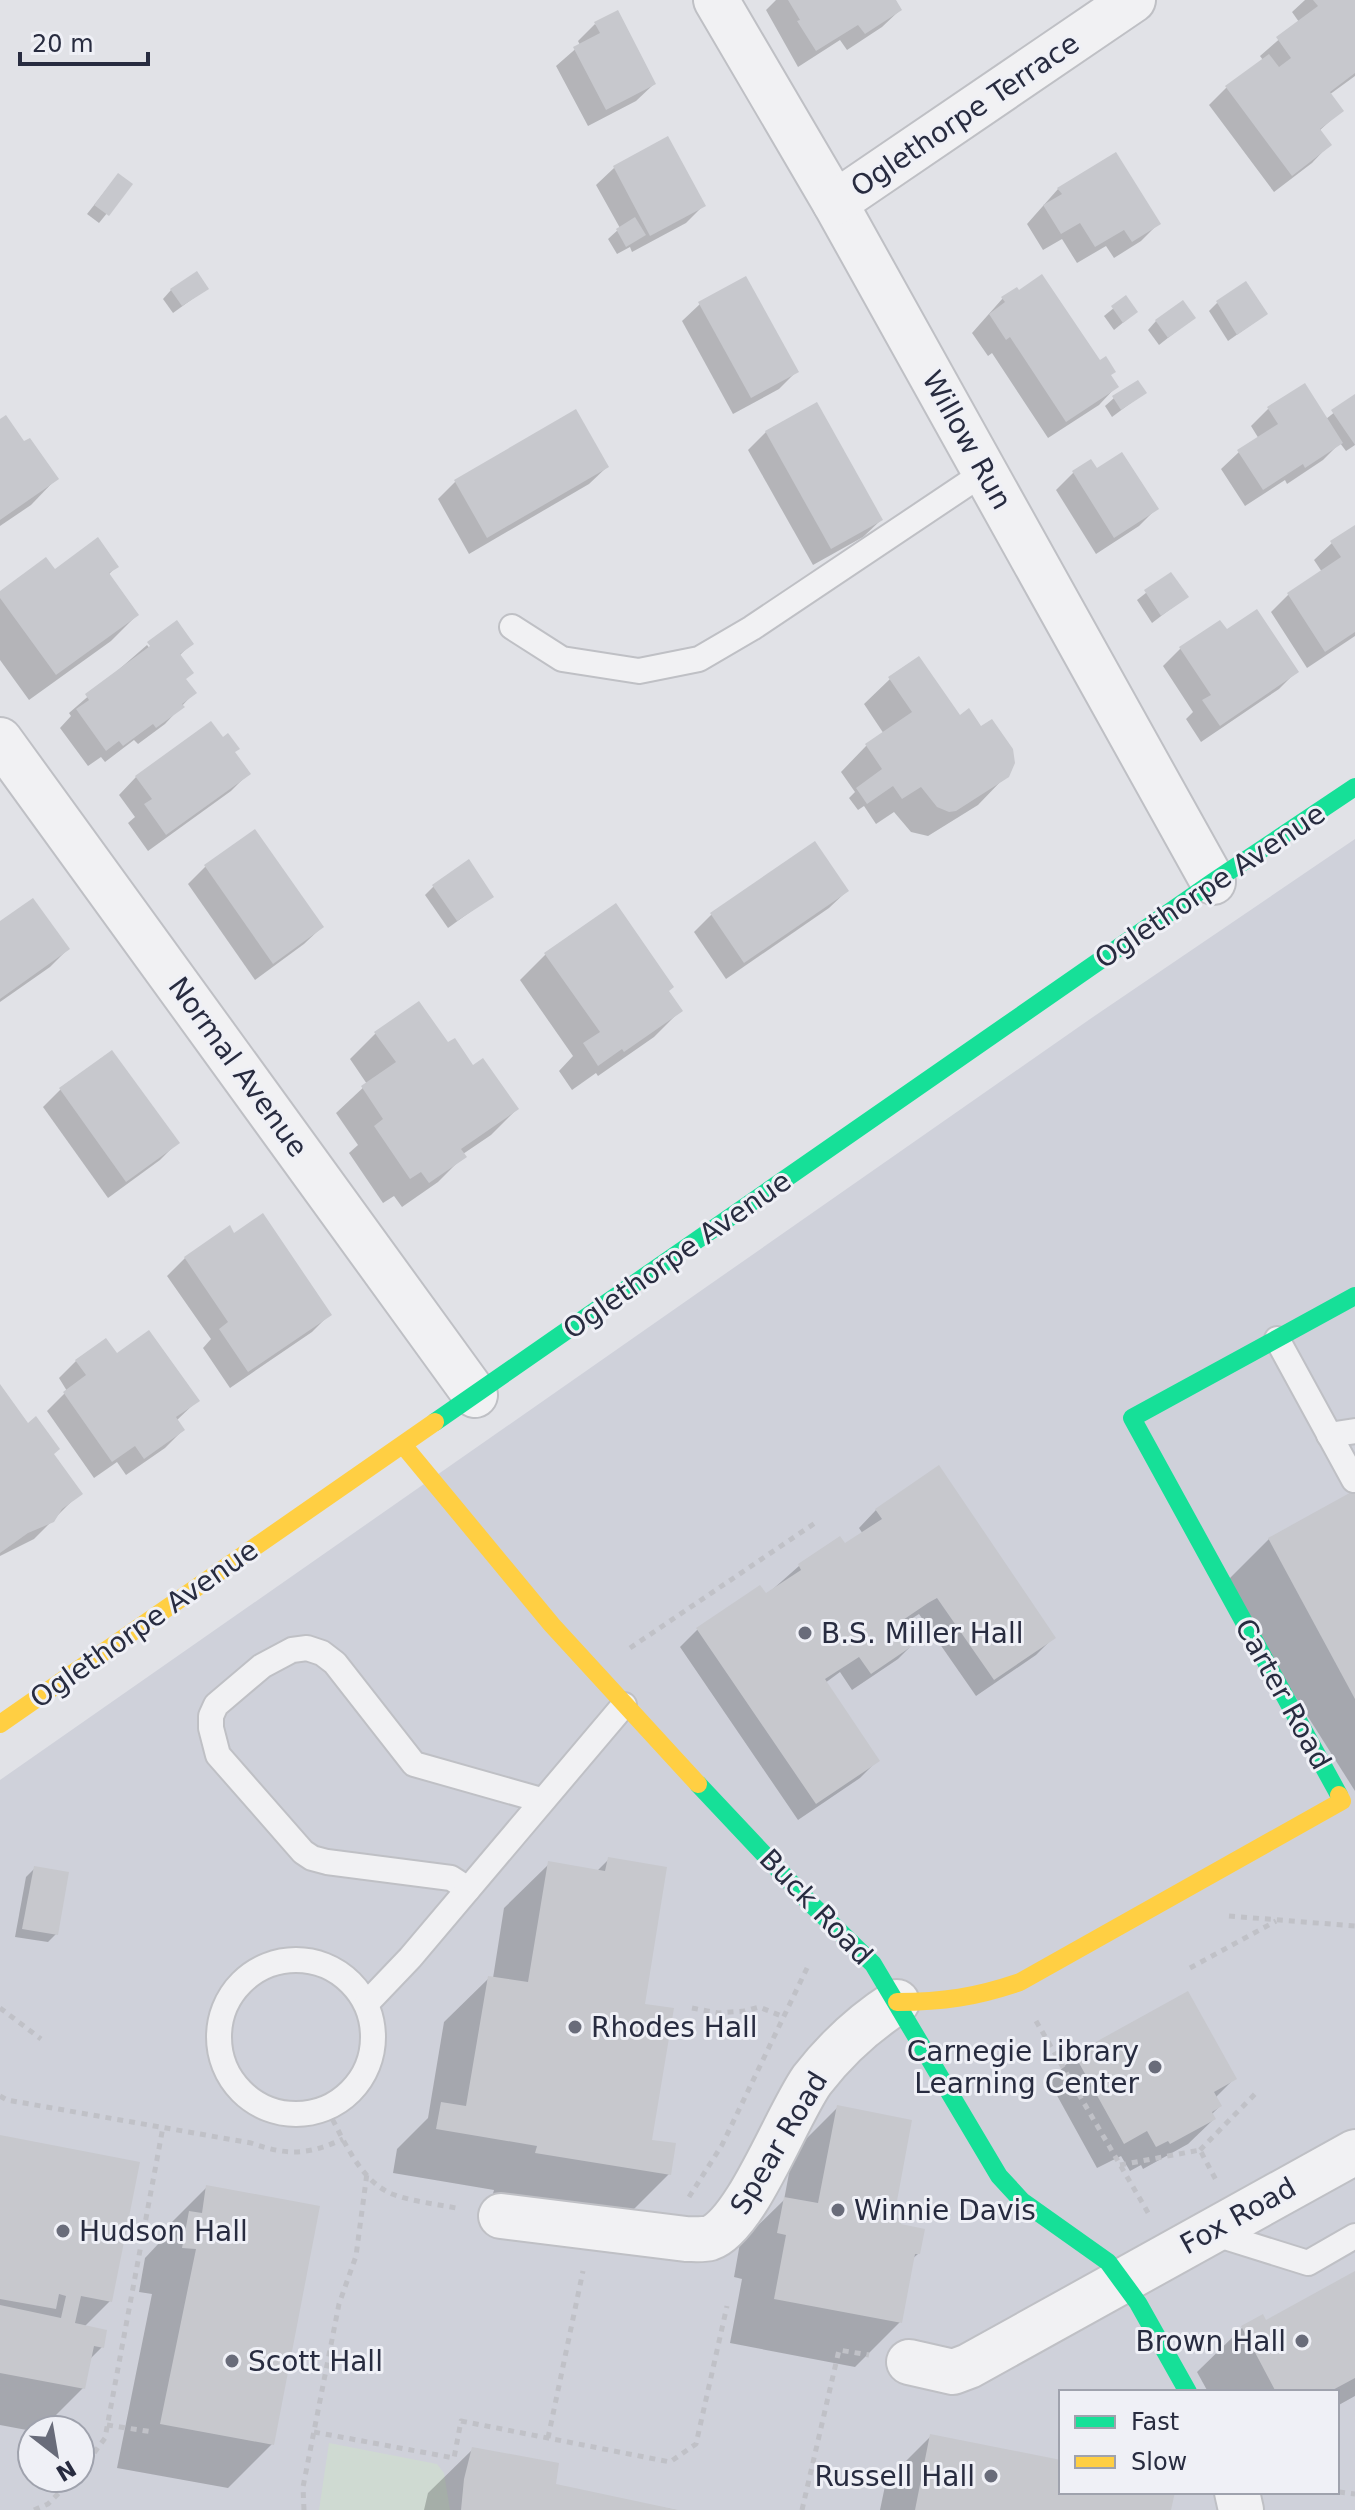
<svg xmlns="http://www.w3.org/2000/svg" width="1355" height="2510" viewBox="0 0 1355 2510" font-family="'DejaVu Sans',sans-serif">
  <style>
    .built { fill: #cfd1da; fill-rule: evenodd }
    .green { fill: #cfdad2 }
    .shadow { fill: #0003 }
    .building { fill: #c7c8cd }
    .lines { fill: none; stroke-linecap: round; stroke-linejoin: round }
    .lane-casing { stroke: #bfc0c5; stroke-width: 28 }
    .street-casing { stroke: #bfc0c5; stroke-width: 48 }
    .path { stroke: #c0c1c7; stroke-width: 5; stroke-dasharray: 6 6; stroke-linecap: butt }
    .lane { stroke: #f1f1f3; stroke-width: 24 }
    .street { stroke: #f1f1f3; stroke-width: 44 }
    .fast { stroke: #16e098; stroke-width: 18 }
    .slow { stroke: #ffcf43; stroke-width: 18 }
    .poi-dot { fill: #696c7a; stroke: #eff0f6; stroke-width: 3 }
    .labels { text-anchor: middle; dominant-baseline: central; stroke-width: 6; stroke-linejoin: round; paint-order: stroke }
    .street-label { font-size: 28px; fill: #282c40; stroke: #eff0f6 }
    .poi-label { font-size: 28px; fill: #282c40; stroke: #eff0f6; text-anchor: start }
  </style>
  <rect width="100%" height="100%" fill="#e1e2e7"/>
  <path class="built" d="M1355,839V2510H0V1780L1093,1017ZM1061,2392H1337V2492H1061ZM32,2430H80V2478H32Z"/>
  <polygon class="green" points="329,2443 437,2464 444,2473 450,2510 319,2510"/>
  <g class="shadow">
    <polygon points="776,0 894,0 900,10 882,27 847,50 840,40 798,67 766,10"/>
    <polygon points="1305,0 1355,0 1355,76 1329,95 1341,111 1319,131 1329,145 1312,163 1274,192 1209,105 1226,88 1263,60 1260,56 1299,22 1292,12"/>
    <polygon points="595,24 654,84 636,101 588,126 556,66 580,45 578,41"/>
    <polygon points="667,139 703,206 686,223 632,252 630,247 617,254 608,239 620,228 596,185 614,168"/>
    <polygon points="118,175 130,185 99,223 87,214"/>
    <polygon points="1058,189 1158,224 1141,241 1114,258 1106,246 1077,263 1062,239 1043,250 1027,224"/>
    <polygon points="206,289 173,313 163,299 171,290"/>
    <polygon points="1003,298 1109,376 1116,387 1099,405 1048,438 992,353 988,356 972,333"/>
    <polygon points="1126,298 1136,312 1114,330 1104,316"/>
    <polygon points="1217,303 1266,314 1228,341 1209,311"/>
    <polygon points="700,304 796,372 779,389 733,414 682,321"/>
    <polygon points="1193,318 1159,345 1148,330 1156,321"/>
    <polygon points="1144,393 1112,417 1105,406 1114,398"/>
    <polygon points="1355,396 1355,445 1346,451 1340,443 1323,460 1287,484 1285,480 1245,506 1221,469 1239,452 1259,439 1251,426 1268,409 1326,419"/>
    <polygon points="575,412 607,467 589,484 469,554 438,499 455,482"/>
    <polygon points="0,421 56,479 31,505 0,526"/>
    <polygon points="766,432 881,520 863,537 813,565 748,450"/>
    <polygon points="1091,462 1097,471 1156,509 1139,526 1096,554 1056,490 1073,473"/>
    <polygon points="1355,528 1355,636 1307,668 1271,612 1288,595 1322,572 1314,560 1332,543"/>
    <polygon points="117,566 108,575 137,615 111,641 29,700 0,660 0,593 54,572"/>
    <polygon points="1170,574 1186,597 1152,623 1137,600"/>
    <polygon points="1220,623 1226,632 1296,672 1279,689 1201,742 1186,719 1193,712 1163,666 1180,649"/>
    <polygon points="191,644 179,656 184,680 194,693 165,724 138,744 134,740 105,762 101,757 88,766 60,728 71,716 69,713 147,645 155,655"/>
    <polygon points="890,679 980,728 1004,778 978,805 928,836 911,832 894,812 876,824 864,806 858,810 849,798 855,792 841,772 866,746 884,734 864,704"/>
    <polygon points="233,753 248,774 231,791 148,851 128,823 135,817 119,795 136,777"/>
    <polygon points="254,831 322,927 304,944 255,980 188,884 205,867"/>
    <polygon points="814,844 847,891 829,908 726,979 694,932 711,915"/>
    <polygon points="434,886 492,896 448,928 425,895"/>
    <polygon points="0,923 68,949 50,967 0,1002"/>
    <polygon points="546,954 667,992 680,1011 654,1037 598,1076 596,1073 572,1090 559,1071 573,1056 520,980"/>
    <polygon points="376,1033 447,1045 517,1109 491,1135 463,1154 464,1156 438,1182 402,1207 394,1196 383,1203 349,1153 358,1145 336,1113 367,1084 350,1059"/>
    <polygon points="111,1053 177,1143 160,1160 108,1198 43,1107 60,1090"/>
    <polygon points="229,1228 234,1236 329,1315 312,1332 230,1388 203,1348 211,1339 167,1276 185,1258"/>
    <polygon points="116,1356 197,1401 176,1421 183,1430 165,1448 126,1475 117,1462 94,1478 47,1411 67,1391 59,1378 76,1361"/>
    <polygon points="0,1387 80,1493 34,1539 0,1556"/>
    <polygon points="1355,1492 1355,1791 1224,1584 1269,1539"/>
    <polygon points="876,1510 1054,1637 1036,1655 976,1696 919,1614 903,1624 915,1642 898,1659 852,1690 840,1672 825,1683 878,1760 860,1778 798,1820 680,1647 697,1630 765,1596 799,1566 839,1538 845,1546 863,1534 859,1528"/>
    <polygon points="609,1859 642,2005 649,2142 669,2174 625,2218 492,2197 494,2190 393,2173 397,2149 428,2118 444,2022 489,1978 493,1978 504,1908 549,1864 596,1872"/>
    <polygon points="35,1868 56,1934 48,1942 15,1937 26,1877"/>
    <polygon points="1075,2056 1234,2079 1215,2098 1220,2106 1211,2115 1214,2119 1188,2144 1143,2169 1141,2165 1130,2171 1121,2156 1097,2168 1049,2081"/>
    <polygon points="838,2107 891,2219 918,2254 911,2260 900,2322 855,2367 730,2343 742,2279 734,2277 740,2243 784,2200 793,2152"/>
    <polygon points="0,2137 110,2301 84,2327 102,2347 89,2360 83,2388 41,2430 32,2431 0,2425"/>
    <polygon points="207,2187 272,2444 228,2488 117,2468 152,2294 139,2292 145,2258 160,2242 162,2232"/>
    <polygon points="1355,2274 1355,2396 1337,2406 1337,2392 1208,2392 1197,2372 1242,2328 1265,2323"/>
    <polygon points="931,2436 1061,2462 1061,2492 1173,2492 1169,2510 880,2510 886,2481"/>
    <polygon points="473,2449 553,2486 676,2510 424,2510 428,2493"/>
  </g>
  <g class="building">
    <polygon points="788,0 896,0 902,10 865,34 858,25 816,51 797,21 800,20"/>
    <polygon points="1313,0 1355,0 1355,73 1330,92 1344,111 1320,129 1332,145 1292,176 1225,86 1269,54 1279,67 1291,58 1276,37 1318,6"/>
    <polygon points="618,10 656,84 606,110 573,47 600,33 594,22"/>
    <polygon points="668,136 706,206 650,236 613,166"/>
    <polygon points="1116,152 1161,224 1132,242 1124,230 1095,247 1080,223 1061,234 1043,205 1062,194 1057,188"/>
    <polygon points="118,173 133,184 109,216 94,205"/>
    <polygon points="635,217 646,235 626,247 616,229"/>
    <polygon points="197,271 209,289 182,306 170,289"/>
    <polygon points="1042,274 1100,360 1106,356 1116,372 1111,375 1119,387 1066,422 1010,337 1006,340 989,314 1005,302 1001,297 1017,287 1019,290"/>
    <polygon points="746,276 799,372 751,398 698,302"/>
    <polygon points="1246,281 1268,314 1237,335 1216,301"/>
    <polygon points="1126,295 1138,312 1123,323 1111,306"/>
    <polygon points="1183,300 1196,318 1168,338 1155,320"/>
    <polygon points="1138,380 1147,393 1121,410 1112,396"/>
    <polygon points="1305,383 1343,443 1305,468 1303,464 1263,490 1237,450 1278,424 1267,407"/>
    <polygon points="1355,394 1355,445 1331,410"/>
    <polygon points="817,402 883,520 831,549 765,431"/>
    <polygon points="576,409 609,467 487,538 454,480"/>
    <polygon points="6,415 24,441 30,438 59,479 0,520 0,419"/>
    <polygon points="1122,452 1159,509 1114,538 1072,471 1091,459 1097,468"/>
    <polygon points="1355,525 1355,632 1325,652 1287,593 1341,557 1330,541"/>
    <polygon points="98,537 119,567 109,573 139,615 56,675 0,598 0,591 46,557 55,569"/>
    <polygon points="1171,572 1189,597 1161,616 1144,590"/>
    <polygon points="1257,609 1299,672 1220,726 1202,700 1211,695 1179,647 1220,620 1227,629"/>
    <polygon points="177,620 194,644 180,654 194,673 186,679 197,693 182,704 185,707 156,728 153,724 123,746 119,741 106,751 76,709 89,700 85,694 150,646 147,642"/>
    <polygon points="919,656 960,715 969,708 981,726 992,719 1013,749 1015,763 1009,777 956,811 949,812 937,807 921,787 902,799 893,786 867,804 856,788 882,769 865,744 912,712 888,677"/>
    <polygon points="211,721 223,737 228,733 240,749 235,752 251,774 166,835 144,804 152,799 135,776"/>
    <polygon points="255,829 324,927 273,964 204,865"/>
    <polygon points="815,841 849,891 744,963 710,913"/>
    <polygon points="469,859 494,897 457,921 432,885"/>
    <polygon points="33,898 70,949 0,999 0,921"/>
    <polygon points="616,903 674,987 669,991 683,1011 624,1052 622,1049 598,1066 583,1043 600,1032 544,953"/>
    <polygon points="419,1001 448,1042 455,1038 473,1065 483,1058 519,1109 461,1149 467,1157 429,1183 421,1172 410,1179 374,1126 383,1119 361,1086 396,1062 374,1032"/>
    <polygon points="112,1050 180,1143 126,1182 59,1088"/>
    <polygon points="263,1213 332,1315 248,1372 219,1329 228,1322 184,1257 230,1225 234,1233"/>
    <polygon points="149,1330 200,1401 176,1417 185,1430 144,1459 135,1446 112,1462 63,1392 86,1375 75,1360 106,1338 117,1353"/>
    <polygon points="0,1384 28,1423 36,1416 60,1449 54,1454 83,1494 62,1509 54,1522 28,1533 0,1553"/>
    <polygon points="939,1465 1056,1638 994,1680 937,1598 928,1603 903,1620 918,1642 871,1674 859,1657 825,1679 880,1761 816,1804 696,1628 760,1585 766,1593 801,1570 798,1564 840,1536 845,1543 882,1519 875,1509"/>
    <polygon points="1355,1490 1355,1699 1268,1538"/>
    <polygon points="608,1857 667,1867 645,2004 674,2008 652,2140 676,2143 671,2175 535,2153 537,2146 436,2129 441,2102 466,2106 488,1976 528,1982 548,1861 605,1871"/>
    <polygon points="34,1866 69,1872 58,1935 22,1929"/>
    <polygon points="1188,1991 1237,2079 1214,2092 1222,2106 1212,2112 1216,2119 1170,2144 1168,2141 1156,2147 1147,2131 1124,2144 1074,2054"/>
    <polygon points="837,2105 912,2120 894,2217 902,2219 901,2224 925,2229 920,2254 915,2254 902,2323 774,2299 786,2235 777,2233 784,2197 818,2203"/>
    <polygon points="0,2135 140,2162 112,2302 81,2296 75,2323 107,2330 104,2348 94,2346 85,2389 0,2373 0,2305 61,2318 66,2296 59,2294 56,2309 0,2299"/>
    <polygon points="206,2185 320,2206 274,2445 160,2424 196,2249 182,2248 189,2211 202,2213"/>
    <polygon points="1355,2271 1355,2378 1329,2392 1276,2392 1241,2326 1263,2314 1266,2320"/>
    <polygon points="930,2434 1061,2460 1061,2492 1175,2492 1171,2510 915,2510"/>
    <polygon points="472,2447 559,2463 556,2484 678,2510 461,2510 464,2479"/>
  </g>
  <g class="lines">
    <defs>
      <g id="lane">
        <polyline points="512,627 562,659 639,671 699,659 752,628 985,472"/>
        <polyline points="1277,1339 1354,1480"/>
        <polyline points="1329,1435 1355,1431"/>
        <polyline points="468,1889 451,1878 327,1862 312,1858 303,1852 218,1755 211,1728 211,1716 216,1705 262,1666 292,1650 307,1648 322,1653 335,1663 414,1764 541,1800"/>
        <circle cx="296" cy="2037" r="77"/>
        <polyline points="367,2003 410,1958 624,1705"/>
        <polyline points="1209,2232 1308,2263 1355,2236"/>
      </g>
      <g id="street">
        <polyline points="716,0 835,203 1213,882"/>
        <polyline points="835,203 1133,0"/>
        <polyline points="0,740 475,1395"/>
        <path d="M501,2216L686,2239C694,2239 703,2240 710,2238C746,2226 787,2115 812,2080C836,2049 864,2023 897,2002"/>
        <polyline points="909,2362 953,2372 969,2366 1355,2152"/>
        <polyline points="1237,2492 1241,2510"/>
      </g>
    </defs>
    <use href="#lane" class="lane-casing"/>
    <use href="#street" class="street-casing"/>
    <g class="path">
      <polyline points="630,1648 815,1523"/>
      <polyline points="1229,1916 1355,1926"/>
      <polyline points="1190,1968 1276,1921"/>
      <polyline points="0,2008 41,2039"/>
      <polyline points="692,2008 718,2013 745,2011 759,2007 784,2017"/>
      <polyline points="1036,2021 1150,2216"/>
      <path d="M0,2096L7,2100L251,2143C288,2156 308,2155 343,2139"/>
      <path d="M327,2109C343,2138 359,2180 392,2194C413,2202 438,2204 461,2209"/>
      <polyline points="1200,2150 1256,2093"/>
      <polyline points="1120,2165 1200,2150 1216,2180"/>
      <polyline points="689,2197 722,2145 809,1964"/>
      <polyline points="107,2425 153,2432"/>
      <polyline points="314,2432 454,2458 461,2421 670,2462 696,2444 727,2306"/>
      <polyline points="548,2438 583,2271"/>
      <polyline points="80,2472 105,2438 163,2127"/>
      <polyline points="1339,2492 1355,2494"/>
      <polyline points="34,2510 48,2504 74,2478"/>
      <polyline points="304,2510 303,2487 339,2304 356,2256 367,2173"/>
      <polyline points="802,2510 839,2350 869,2355"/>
    </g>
    <use href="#lane" class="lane"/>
    <use href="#street" class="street"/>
    <g class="fast">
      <polyline points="435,1422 1213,882 1355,787"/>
      <polyline points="698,1784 808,1901 873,1964 999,2176 1022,2201 1108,2262 1138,2303 1188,2392"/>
      <polyline points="1339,1795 1132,1418 1355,1296"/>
    </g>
    <g class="slow">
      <polyline points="403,1445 552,1625 698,1784"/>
      <polyline points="0,1724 435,1422"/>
      <path d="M897,2002C943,2002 976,1997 1020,1982L1342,1801L1339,1795"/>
    </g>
  </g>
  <g class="poi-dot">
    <circle cx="805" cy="1633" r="8"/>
    <circle cx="575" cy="2027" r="8"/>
    <circle cx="1155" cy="2067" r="8"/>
    <circle cx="838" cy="2210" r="8"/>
    <circle cx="63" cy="2231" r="8"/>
    <circle cx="1302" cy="2341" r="8"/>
    <circle cx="232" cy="2361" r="8"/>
    <circle cx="991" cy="2476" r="8"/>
  </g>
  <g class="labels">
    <g class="street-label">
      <text transform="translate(965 115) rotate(-34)">Oglethorpe Terrace</text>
      <text transform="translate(967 440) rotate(61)">Willow Run</text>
      <text transform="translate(1210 886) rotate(-34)">Oglethorpe Avenue</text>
      <text transform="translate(238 1067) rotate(54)">Normal Avenue</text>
      <text transform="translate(677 1255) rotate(-35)">Oglethorpe Avenue</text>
      <text transform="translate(144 1624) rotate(-35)">Oglethorpe Avenue</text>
      <text transform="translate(1283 1694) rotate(61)">Carter Road</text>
      <text transform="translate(816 1907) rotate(46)">Buck Road</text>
      <text transform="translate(779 2143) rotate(-59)">Spear Road</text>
      <text transform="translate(1238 2216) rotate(-29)">Fox Road</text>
    </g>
    <g class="poi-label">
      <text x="821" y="1633">B.S. Miller Hall</text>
      <text x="591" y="2027">Rhodes Hall</text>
      <text x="1139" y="2051" text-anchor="end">Carnegie Library<tspan x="1139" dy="32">Learning Center</tspan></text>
      <text x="854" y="2210">Winnie Davis</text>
      <text x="79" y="2231">Hudson Hall</text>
      <text x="1286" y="2341" text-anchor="end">Brown Hall</text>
      <text x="248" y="2361">Scott Hall</text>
      <text x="975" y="2476" text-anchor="end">Russell Hall</text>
    </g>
  </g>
  <rect x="1059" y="2390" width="280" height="104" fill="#eff0f6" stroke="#9fa2ad" stroke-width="2"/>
  <rect x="1075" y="2416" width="40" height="12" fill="#16e098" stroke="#9fa2ad" stroke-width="2"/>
  <text x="1131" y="2430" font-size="24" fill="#282c40">Fast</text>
  <rect x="1075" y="2456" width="40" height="12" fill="#ffcf43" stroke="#9fa2ad" stroke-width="2"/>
  <text x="1131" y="2470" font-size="24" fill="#282c40">Slow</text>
  <g transform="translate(56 2454) rotate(149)"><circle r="38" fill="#eff0f6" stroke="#9fa2ad" stroke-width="2"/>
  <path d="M0-6L14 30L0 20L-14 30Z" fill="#696c7a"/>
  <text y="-12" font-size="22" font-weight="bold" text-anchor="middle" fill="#282c40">N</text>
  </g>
  <path d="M20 52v12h128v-12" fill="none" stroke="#282c40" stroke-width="4"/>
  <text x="32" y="52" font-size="24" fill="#282c40" stroke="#eff0f6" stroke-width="6" paint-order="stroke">20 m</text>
</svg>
